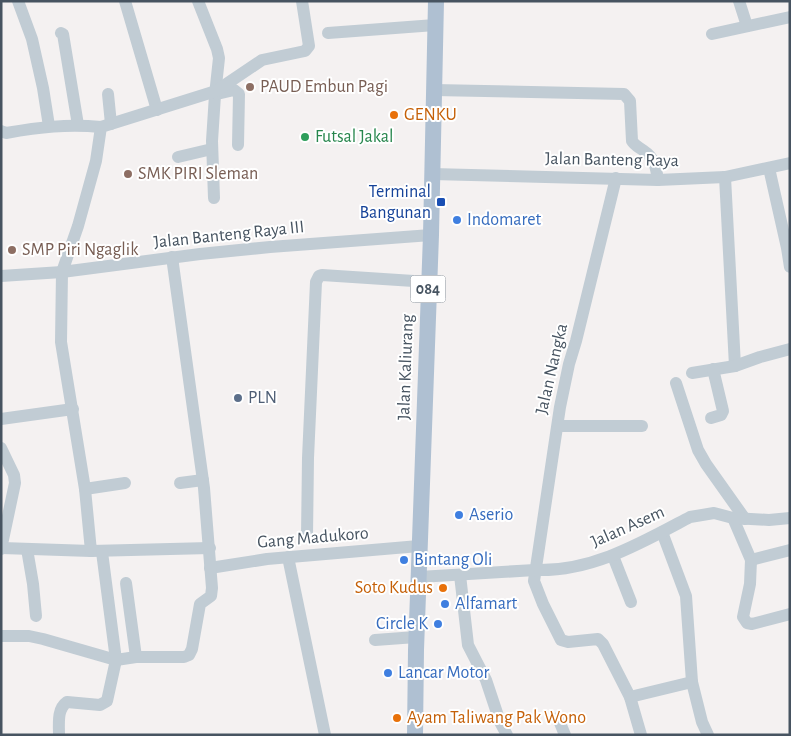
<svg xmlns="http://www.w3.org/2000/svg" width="791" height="736" viewBox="0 0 791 736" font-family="'Alegreya Sans',sans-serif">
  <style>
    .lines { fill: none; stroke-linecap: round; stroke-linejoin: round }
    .minor { stroke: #c1ccd4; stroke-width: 12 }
    .major { stroke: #afc0d2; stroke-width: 16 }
    .education-dot { fill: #8d6e63; stroke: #fff; stroke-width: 2 }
    .food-dot { fill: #e8710a; stroke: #fff; stroke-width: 2 }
    .leisure-dot { fill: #2e9e5b; stroke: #fff; stroke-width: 2 }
    .transit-dot { fill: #1a4fb4; stroke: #fff; stroke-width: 2 }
    .shop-dot { fill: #3f7fe0; stroke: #fff; stroke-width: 2 }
    .service-dot { fill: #5c6f8a; stroke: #fff; stroke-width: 2 }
    .labels { text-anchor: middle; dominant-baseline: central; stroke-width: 4; stroke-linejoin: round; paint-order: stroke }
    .shield { fill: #fff; stroke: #7e8790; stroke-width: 1 }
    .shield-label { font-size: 16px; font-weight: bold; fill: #475461 }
    .education-label { font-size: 18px; fill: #785e54; stroke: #fff; text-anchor: start }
    .food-label { font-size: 18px; fill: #c56008; stroke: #fff; text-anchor: start }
    .leisure-label { font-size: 18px; fill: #27864d; stroke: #fff; text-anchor: start }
    .street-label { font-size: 18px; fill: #475461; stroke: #fff }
    .transit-label { font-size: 18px; fill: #164399; stroke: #fff; text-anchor: end }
    .shop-label { font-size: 18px; fill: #366cbe; stroke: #fff; text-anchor: start }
    .service-label { font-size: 18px; fill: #4e5e75; stroke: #fff; text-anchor: start }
  </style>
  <rect width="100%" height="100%" fill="#f4f1f1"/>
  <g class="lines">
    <g class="minor">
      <polyline points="18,1 32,39 43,88 49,126"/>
      <polyline points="125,1 157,110"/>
      <polyline points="198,1 217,49 219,58 215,95 212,141 214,198"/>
      <polyline points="739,1 747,26"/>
      <polyline points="61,33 63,34 78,125"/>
      <polyline points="328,33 435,25"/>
      <polyline points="712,34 790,17"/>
      <path d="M434,90L624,94L630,101L632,141C635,146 639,147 644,151C655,158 656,168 658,180"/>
      <polyline points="108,94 111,124"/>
      <polyline points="217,94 234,90 239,94 238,145"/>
      <path d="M1,131L6,133C40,127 67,124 101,127"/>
      <polyline points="178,157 212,149"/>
      <polyline points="769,168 787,248 790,267"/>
      <polyline points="432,174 658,180 725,177 790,163"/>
      <polyline points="725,177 735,366"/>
      <polyline points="616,178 576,341 569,364 560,407 534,581 543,604 561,640 568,642 598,639 603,644 630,697 641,735"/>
      <polyline points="1,276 62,272 200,254 270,247 431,235"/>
      <polyline points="692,373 735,366 760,357 790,349"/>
      <polyline points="676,383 698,450 706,464 745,519"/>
      <polyline points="711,418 721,415 723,411 713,369"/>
      <polyline points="1,419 73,409"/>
      <polyline points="558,426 642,426"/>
      <polyline points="1,448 14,475 15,483 1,549"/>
      <polyline points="180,483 203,480"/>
      <polyline points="85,489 125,483"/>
      <polyline points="733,518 751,560 750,584 743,617 747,623 752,624 790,614"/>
      <polyline points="662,532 686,596 692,682 702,722 708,735"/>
      <polyline points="307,536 308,458 316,282 319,276 322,275 429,282"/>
      <polyline points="2,548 91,551"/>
      <polyline points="210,548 91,551 85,489 61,342 62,272 78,226 96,161 101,127 216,91 262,60 305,51 309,46 302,1"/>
      <polyline points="27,549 33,584 36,616"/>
      <polyline points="613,556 631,602"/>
      <polyline points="288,557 325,735"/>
      <polyline points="751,560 790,550"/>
      <polyline points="210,568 267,559 419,546"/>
      <polyline points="460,575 468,645 486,680 500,722 507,735"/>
      <path d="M419,577L535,570C592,572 641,543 690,517L714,513L733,518L769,520L790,518"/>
      <polyline points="126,583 136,657"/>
      <polyline points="1,636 29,636 43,639 116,660 136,657 184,657 189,655 192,649 200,604 211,596 212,588 204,488 172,257"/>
      <polyline points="375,640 416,637"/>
      <polyline points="630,697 692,682"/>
      <polyline points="558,718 565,735"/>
      <path d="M59,735C59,723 57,709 67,702L100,705L107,701L116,660L102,552"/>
    </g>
    <polyline class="major" points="415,735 416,650 431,235 436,1"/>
  </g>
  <g class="education-dot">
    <circle cx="250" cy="87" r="5"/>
    <circle cx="128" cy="174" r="5"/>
    <circle cx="12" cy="250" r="5"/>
  </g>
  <g class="food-dot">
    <circle cx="394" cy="115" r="5"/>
    <circle cx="443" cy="588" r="5"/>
    <circle cx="397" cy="718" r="5"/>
  </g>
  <circle class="leisure-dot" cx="305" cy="137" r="5"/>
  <rect class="transit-dot" x="436" y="197" width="10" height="10" rx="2.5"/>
  <g class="shop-dot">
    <circle cx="457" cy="220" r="5"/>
    <circle cx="459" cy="515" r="5"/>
    <circle cx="404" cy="560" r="5"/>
    <circle cx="445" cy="604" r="5"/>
    <circle cx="438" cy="624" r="5"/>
    <circle cx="388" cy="673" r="5"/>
  </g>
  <circle class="service-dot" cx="238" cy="398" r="5"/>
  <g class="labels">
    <rect class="shield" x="410.5" y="275.5" width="35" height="27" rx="4"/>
    <g class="shield-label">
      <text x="428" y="289">084</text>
    </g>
    <g class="education-label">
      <text x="260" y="87">PAUD Embun Pagi</text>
      <text x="138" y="174">SMK PIRI Sleman</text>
      <text x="22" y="250">SMP Piri Ngaglik</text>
    </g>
    <g class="food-label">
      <text x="404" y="115">GENKU</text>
      <text x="433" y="588" text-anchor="end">Soto Kudus</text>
      <text x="407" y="718">Ayam Taliwang Pak Wono</text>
    </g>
    <g class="leisure-label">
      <text x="315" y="137">Futsal Jakal</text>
    </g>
    <g class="street-label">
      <text transform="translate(612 160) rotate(1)">Jalan Banteng Raya</text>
      <text transform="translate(229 235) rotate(-6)">Jalan Banteng Raya III</text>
      <text transform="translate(406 367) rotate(-88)">Jalan Kaliurang</text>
      <text transform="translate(552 369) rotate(-77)">Jalan Nangka</text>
      <text transform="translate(628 527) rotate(-24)">Jalan Asem</text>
      <text transform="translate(313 538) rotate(-5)">Gang Madukoro</text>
    </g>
    <g class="transit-label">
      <text x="431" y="192">Terminal<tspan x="431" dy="21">Bangunan</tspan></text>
    </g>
    <g class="shop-label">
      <text x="467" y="220">Indomaret</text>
      <text x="469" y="515">Aserio</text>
      <text x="414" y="560">Bintang Oli</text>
      <text x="455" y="604">Alfamart</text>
      <text x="428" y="624" text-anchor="end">Circle K</text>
      <text x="398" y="673">Lancar Motor</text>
    </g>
    <g class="service-label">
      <text x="248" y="398">PLN</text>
    </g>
  </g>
  <rect width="791" height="736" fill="none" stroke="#475461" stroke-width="5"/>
</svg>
